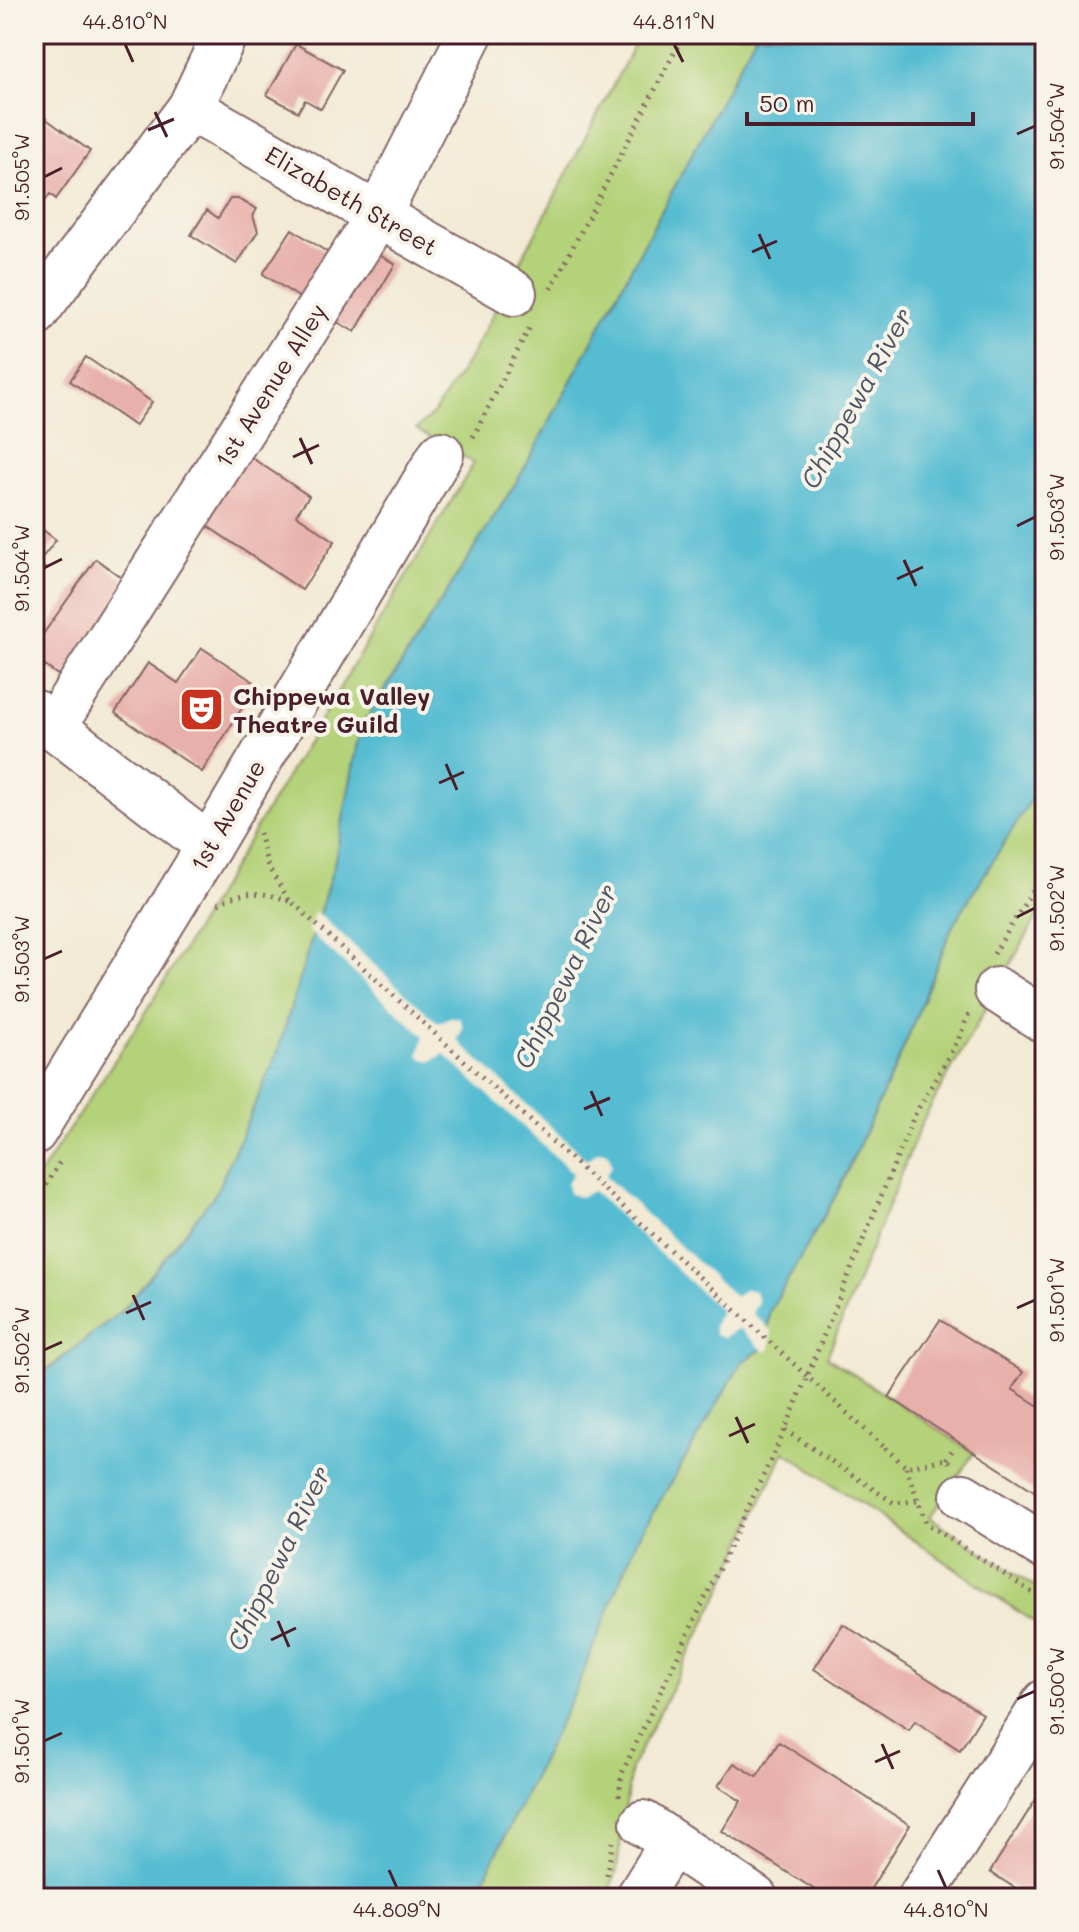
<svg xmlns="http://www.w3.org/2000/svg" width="1079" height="1932" viewBox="0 0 1079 1932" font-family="Mali,sans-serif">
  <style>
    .green { fill: #b4d279; stroke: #7f7852; stroke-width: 2 }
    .water { fill: #55bcd2; stroke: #506e7e; stroke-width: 2 }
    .pier { fill: #f2ead4 }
    .building { fill: #e8b0aa }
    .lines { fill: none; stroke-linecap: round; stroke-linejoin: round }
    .minor-casing { stroke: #856666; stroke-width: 48 }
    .path { stroke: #856666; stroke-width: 5; stroke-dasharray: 2 6; stroke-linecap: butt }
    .minor { stroke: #fff; stroke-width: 44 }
    .path-bridge { stroke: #856666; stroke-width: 5; stroke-dasharray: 2 6; stroke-linecap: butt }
    .ticks { fill: none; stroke: #4a1f2b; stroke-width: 3 }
    .labels { text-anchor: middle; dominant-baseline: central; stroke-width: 8; stroke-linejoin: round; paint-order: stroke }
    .street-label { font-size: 24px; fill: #4a1f2b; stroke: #f7f3e8 }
    .poi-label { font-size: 24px; font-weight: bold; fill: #4a1f2b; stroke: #f7f3e8; text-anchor: start }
    .water-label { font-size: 26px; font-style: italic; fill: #4e5665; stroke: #f7f3e8 }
    .neatline { fill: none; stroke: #4a1f2b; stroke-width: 3 }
    .ticks-label { font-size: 20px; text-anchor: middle; fill: #4a1f2b }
  </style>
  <rect width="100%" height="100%" fill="#f7f3e8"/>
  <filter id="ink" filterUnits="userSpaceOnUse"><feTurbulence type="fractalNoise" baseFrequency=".0125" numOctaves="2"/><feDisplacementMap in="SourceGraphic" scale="16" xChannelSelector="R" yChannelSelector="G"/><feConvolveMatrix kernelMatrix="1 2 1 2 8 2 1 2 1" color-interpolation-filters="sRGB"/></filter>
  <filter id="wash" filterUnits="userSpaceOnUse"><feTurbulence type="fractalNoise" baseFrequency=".006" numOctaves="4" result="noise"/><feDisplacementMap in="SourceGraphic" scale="32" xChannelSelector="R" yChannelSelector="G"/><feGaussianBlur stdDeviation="1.8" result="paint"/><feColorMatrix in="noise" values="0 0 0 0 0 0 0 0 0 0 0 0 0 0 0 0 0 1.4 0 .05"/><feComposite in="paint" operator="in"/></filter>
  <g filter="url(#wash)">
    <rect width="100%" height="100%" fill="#f2ead4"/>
    <g class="green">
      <polygon points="640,34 756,34 522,473 361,728 334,865 277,1054 216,1193 125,1308 34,1380 34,1183 145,1014 474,463 416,429 433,414 472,354"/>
      <polygon points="1045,777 1045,903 922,1122 827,1357 974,1453 930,1517 1036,1588 1045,1576 1045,1630 784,1451 719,1595 631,1768 616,1875 604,1898 475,1898 576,1689 637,1540 742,1362 767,1346 769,1313 837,1193 901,1054 953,925"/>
    </g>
    <polygon class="water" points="756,34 1045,34 1045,777 953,925 901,1054 837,1193 769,1313 767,1346 742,1362 637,1540 576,1689 475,1898 34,1898 34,1381 125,1308 216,1193 277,1054 334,865 361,728 522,473"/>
    <polygon class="pier" points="315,911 438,1023 450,1017 460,1018 463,1028 457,1040 587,1160 599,1151 608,1153 612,1165 605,1176 735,1297 745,1289 755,1291 758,1302 752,1313 772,1331 770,1349 765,1352 739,1328 724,1337 715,1334 713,1327 721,1311 593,1191 580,1197 569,1194 567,1183 573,1173 444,1054 432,1061 423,1059 419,1055 424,1036 308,931"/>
    <g id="blocks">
      <g class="building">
        <polygon points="296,44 343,70 321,109 305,100 298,112 267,95"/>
        <polygon points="34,110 90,151 56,199 50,194 34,215"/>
        <polygon points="230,199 238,199 257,209 253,216 258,231 237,264 191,235 207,210 218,218"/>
        <polygon points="292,229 339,260 311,305 263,274"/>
        <polygon points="371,250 395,264 355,332 332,319"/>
        <polygon points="86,357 152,402 135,426 70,381"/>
        <polygon points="243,452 309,496 296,515 335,541 302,590 197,519"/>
        <polygon points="34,523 56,540 38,563 46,569 34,586"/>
        <polygon points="96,559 133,586 65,680 34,658 34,647"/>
        <polygon points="202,648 257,684 202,772 115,713 148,663 178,683"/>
        <polygon points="940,1320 1023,1372 1012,1389 1045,1410 1045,1498 889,1397"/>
        <polygon points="843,1624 983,1714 960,1750 915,1721 909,1730 814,1669"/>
        <polygon points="779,1742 910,1825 865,1898 828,1898 722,1831 741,1801 718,1786 734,1763 757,1777"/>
        <polygon points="1045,1785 1045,1898 1031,1898 990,1872"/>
      </g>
    </g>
  </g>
  <g filter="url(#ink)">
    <use href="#blocks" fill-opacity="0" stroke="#856666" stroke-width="2"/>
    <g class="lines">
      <defs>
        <g id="minor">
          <polyline points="190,108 514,293"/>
          <polyline points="34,315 190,108 225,34"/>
          <polyline points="34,712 209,846"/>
          <polyline points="54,726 379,214 470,34"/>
          <polyline points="997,990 1045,1021"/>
          <polyline points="34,1132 209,846 441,454"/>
          <polyline points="963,1496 1045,1547"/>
          <polyline points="643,1823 755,1898"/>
          <polyline points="638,1898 672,1843"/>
          <polyline points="920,1898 1045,1702"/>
        </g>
      </defs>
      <use href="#minor" class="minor-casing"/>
      <g class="path">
        <polyline points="551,289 684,34"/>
        <polyline points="473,437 531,325"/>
        <polyline points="259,833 268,867 289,900"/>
        <path d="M218,904C244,889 266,891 293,903"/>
        <polyline points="994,954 1045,870"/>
        <polyline points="34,1206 62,1158"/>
        <polyline points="785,1430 894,1503 917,1501"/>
        <polyline points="885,1448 906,1467 946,1459 950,1463"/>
        <polyline points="946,1459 955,1447"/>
        <polyline points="906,1467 926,1523 1045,1601"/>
        <polyline points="619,1796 622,1773 785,1430 914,1116 958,1040 970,1011"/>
        <polyline points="607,1875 613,1842"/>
      </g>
      <use href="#minor" class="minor"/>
      <polyline class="path-bridge" points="293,903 885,1448"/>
    </g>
  </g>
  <path class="ticks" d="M125,44L133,62M674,44L683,62M155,112L167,137M148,130L174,119M1017,134L1035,126M44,177L62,168M759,234L770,259M752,252L777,241M300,438L312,464M293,457L319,445M1017,526L1035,517M904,560L916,586M44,568L62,559M897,579L923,567M446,764L457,790M439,783L464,772M1017,917L1035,908M44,959L62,951M591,1091L602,1116M584,1109L610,1098M133,1295L144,1320M1017,1308L1035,1300M126,1313L151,1302M44,1350L62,1342M736,1417L748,1443M729,1436L755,1424M278,1621L289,1647M271,1640L296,1628M1017,1699L1035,1691M44,1741L62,1733M882,1744L893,1769M875,1762L900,1751M389,1870L397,1888M938,1870L946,1888"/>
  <defs>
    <symbol id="theatre-square" viewBox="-11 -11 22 22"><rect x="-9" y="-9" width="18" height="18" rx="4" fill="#c8321e" stroke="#f7f3e8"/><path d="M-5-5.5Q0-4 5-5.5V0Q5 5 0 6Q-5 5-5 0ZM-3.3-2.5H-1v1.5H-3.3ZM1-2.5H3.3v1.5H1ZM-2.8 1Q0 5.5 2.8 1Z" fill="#fff"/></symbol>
  </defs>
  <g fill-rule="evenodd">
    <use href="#theatre-square" x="176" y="684" width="51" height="51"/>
  </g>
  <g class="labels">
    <g class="street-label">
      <text transform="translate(352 200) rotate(30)">Elizabeth Street</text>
      <text transform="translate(270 385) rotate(-58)">1st Avenue Alley</text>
      <text transform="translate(227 815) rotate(-60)">1st Avenue</text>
    </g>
    <g class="poi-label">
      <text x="233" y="695">Chippewa Valley<tspan x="233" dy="28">Theatre Guild</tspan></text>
    </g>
    <g class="water-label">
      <text transform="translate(856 398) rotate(-61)">Chippewa River</text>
      <text transform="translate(565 976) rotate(-64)">Chippewa River</text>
      <text transform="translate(278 1558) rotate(-64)">Chippewa River</text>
    </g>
  </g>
  <rect width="1079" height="1932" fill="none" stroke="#f7f3e8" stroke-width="88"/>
  <path d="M747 112v12h226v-12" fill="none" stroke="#4a1f2b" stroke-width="4"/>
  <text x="759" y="112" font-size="24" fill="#4a1f2b" stroke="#f7f3e8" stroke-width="6" paint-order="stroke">50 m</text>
  <rect x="44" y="44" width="991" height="1844" class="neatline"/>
  <g class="ticks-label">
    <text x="125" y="29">44.810°N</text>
    <text x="674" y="29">44.811°N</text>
    <text transform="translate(1057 126) rotate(-90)" y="7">91.504°W</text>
    <text transform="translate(22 177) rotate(-90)" y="7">91.505°W</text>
    <text transform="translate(1057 517) rotate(-90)" y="7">91.503°W</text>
    <text transform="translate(22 568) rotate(-90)" y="7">91.504°W</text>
    <text transform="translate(1057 908) rotate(-90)" y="7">91.502°W</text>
    <text transform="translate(22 959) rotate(-90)" y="7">91.503°W</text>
    <text transform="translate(1057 1300) rotate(-90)" y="7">91.501°W</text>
    <text transform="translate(22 1350) rotate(-90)" y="7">91.502°W</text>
    <text transform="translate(1057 1691) rotate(-90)" y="7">91.500°W</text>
    <text transform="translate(22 1741) rotate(-90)" y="7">91.501°W</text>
    <text x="397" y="1917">44.809°N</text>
    <text x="946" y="1917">44.810°N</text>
  </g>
</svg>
